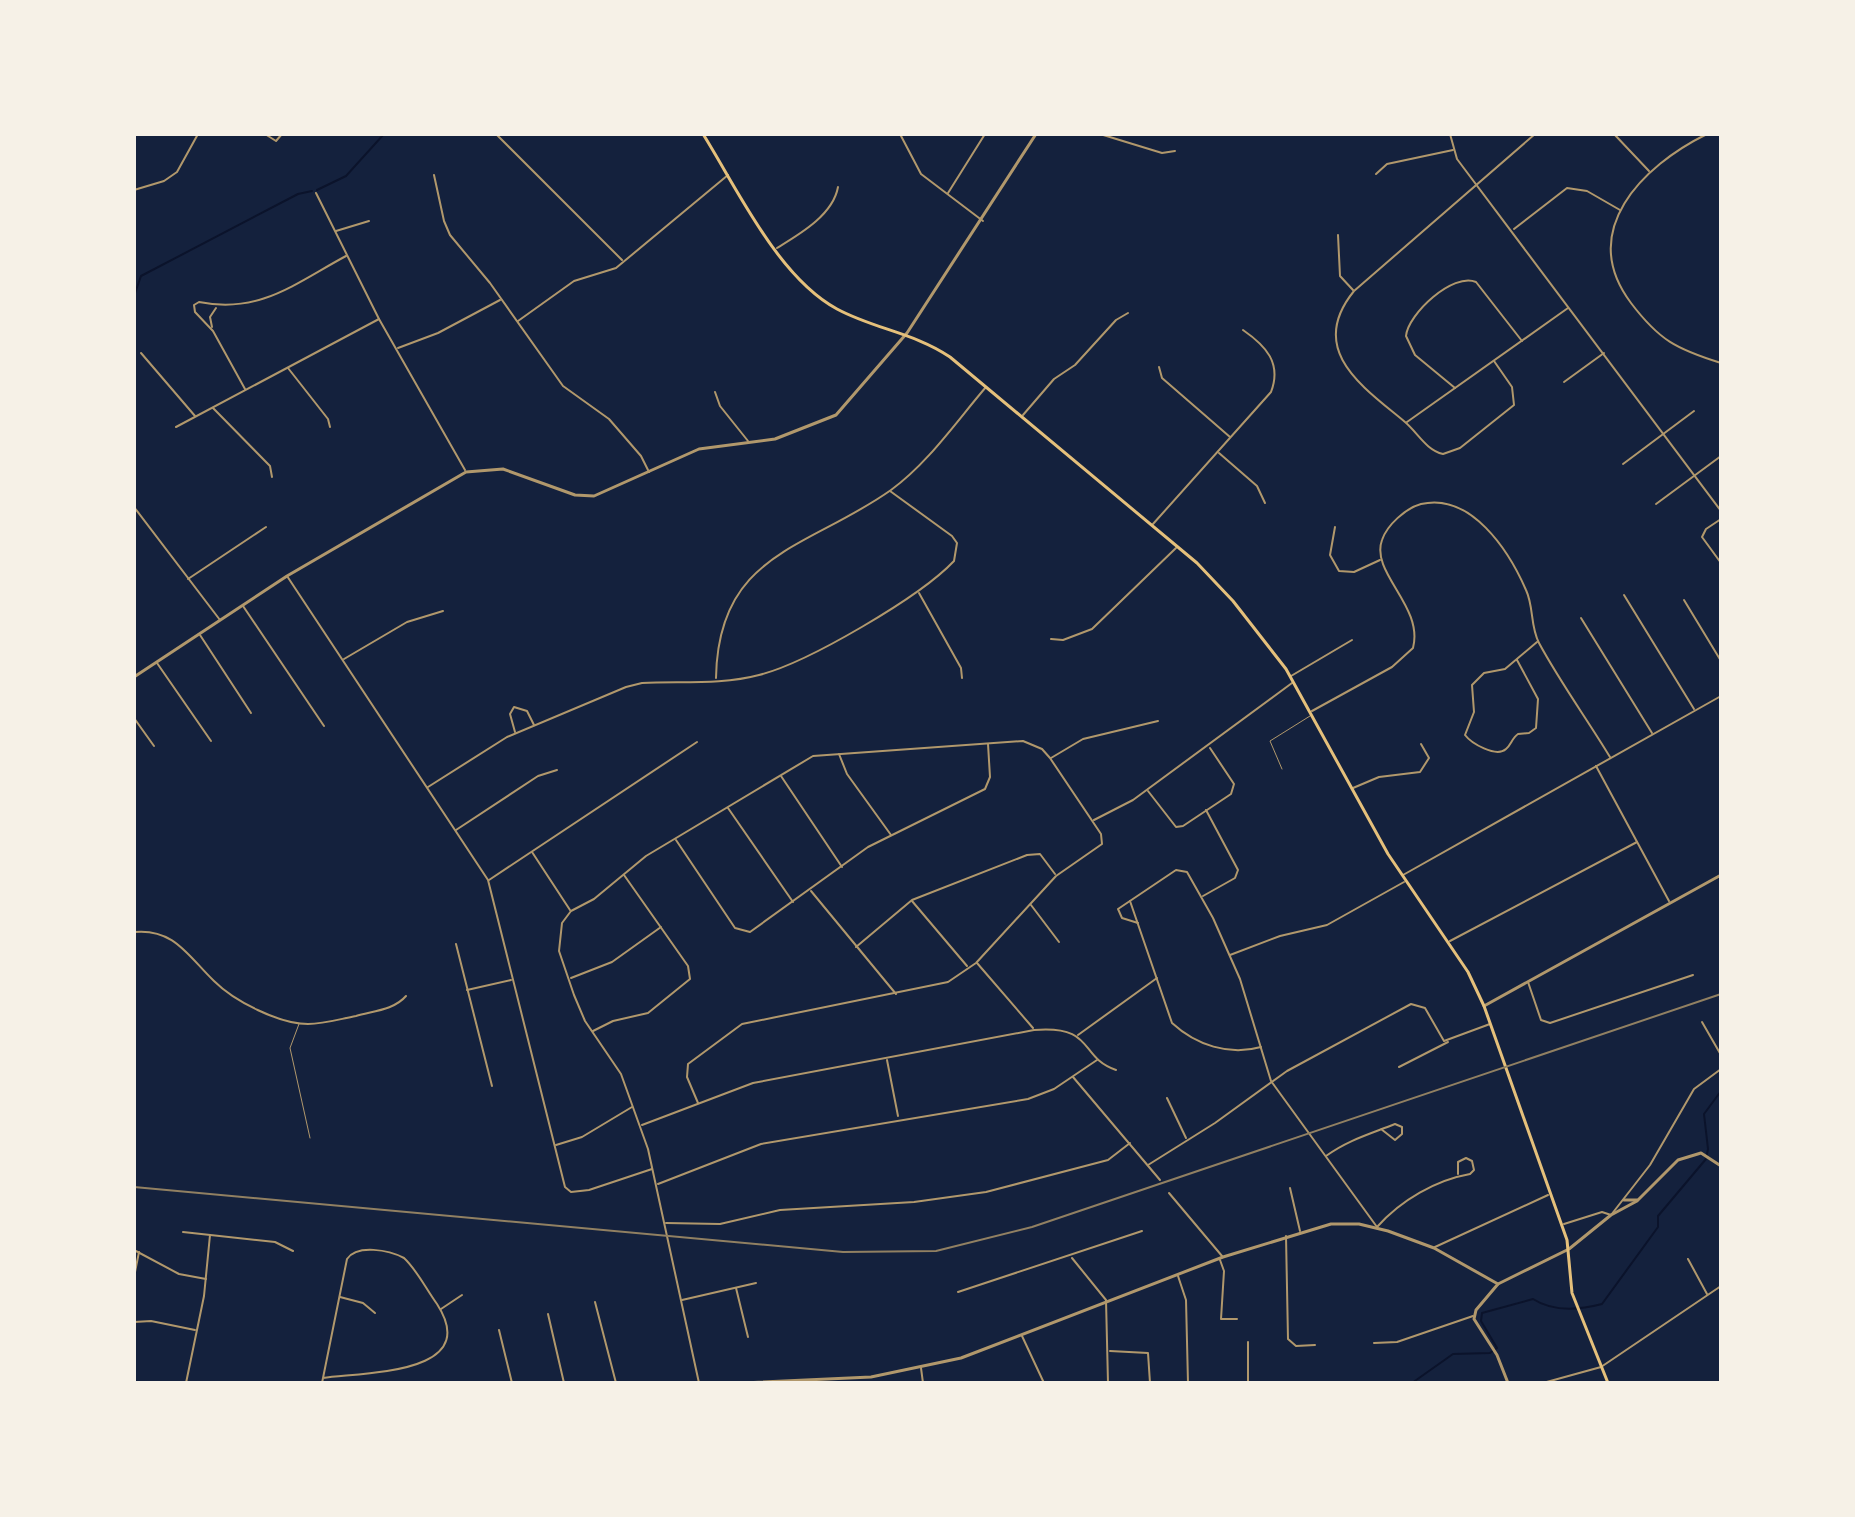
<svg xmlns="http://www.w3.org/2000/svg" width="1855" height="1517" viewBox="0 0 1855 1517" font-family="'Open Sans',sans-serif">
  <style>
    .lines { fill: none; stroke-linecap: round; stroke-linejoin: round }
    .stream { stroke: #0b132b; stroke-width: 2 }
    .service { stroke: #b1986c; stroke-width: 1 }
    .minor { stroke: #b1986c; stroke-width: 2 }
    .tertiary { stroke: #b1986c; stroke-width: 3 }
    .secondary { stroke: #e5c07b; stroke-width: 3 }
    .rail { stroke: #918062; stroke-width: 2 }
  </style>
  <rect width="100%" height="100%" fill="#14213d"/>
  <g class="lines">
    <g class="stream">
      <polyline points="317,190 346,176 384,134"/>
      <polyline points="134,296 141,276 298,194 312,191"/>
      <polyline points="134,393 134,409"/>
      <path d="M1412,1383L1453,1354L1490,1353L1497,1348L1481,1321L1482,1313L1533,1299C1553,1312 1579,1310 1602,1304L1658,1227V1216L1706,1159L1708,1149L1704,1114L1721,1091"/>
    </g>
    <g class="service">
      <polyline points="1282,769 1270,741 1310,716"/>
      <polyline points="299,1024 290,1048 310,1138"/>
    </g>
    <g class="minor">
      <polyline points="265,134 276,141 282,134"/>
      <polyline points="496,134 622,260"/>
      <polyline points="900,134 921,174 983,221"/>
      <polyline points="1100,134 1162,153 1175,151"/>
      <polyline points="1450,134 1457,159 1721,511"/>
      <polyline points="1614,134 1649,171"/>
      <path d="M1707,134C1642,166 1577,231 1631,303C1659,340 1676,349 1721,363"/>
      <polyline points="1376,174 1387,164 1453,150"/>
      <polyline points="434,175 444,221 450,235 490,283 563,386 609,419 641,456 649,472"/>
      <polyline points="134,190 164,181 177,172 198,134"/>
      <polyline points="316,193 379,319 465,470"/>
      <polyline points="948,193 985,134"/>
      <polyline points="1514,229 1567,188 1587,191 1620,210"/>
      <polyline points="336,231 369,221"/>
      <polyline points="1338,235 1340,276 1353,290"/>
      <path d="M777,248C800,234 833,215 838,187"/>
      <polyline points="518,321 574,281 616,268 728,175"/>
      <polyline points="212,327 210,317 216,308"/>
      <polyline points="398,348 438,333 500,300"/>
      <polyline points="141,353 195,416"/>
      <path d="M1494,361L1512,387L1514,405L1460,448L1443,454C1426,450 1418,433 1405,422C1363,387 1306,350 1354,291L1535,134"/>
      <polyline points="1159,367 1162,378 1230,437"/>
      <polyline points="288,368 328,419 330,427"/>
      <polyline points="1564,382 1604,353"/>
      <path d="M1455,388L1415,355L1406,336C1408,314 1453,272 1476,282L1522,341"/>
      <path d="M245,389L213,331L195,312L194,305L199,302C260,314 294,284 346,256"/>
      <polyline points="715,392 720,406 748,441"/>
      <polyline points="213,408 270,466 272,477"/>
      <polyline points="1023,415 1054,379 1075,365 1116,320 1128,313"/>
      <polyline points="1407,422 1568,308"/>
      <polyline points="176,427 379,319"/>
      <polyline points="1219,453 1257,486 1265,503"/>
      <polyline points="1623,464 1694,411"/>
      <polyline points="1656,504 1721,456"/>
      <polyline points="134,507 220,620"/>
      <polyline points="1721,519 1706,529 1702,537 1721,563"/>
      <path d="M1153,524L1271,392C1282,363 1266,346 1243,330"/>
      <polyline points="1335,527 1330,555 1339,571 1354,572 1380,560"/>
      <polyline points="287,576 488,880 565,1187 571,1192 589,1190 652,1169"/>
      <polyline points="188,579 266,527"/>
      <polyline points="919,593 961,668 962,678"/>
      <polyline points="1624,595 1694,709"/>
      <polyline points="1684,600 1721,661"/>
      <polyline points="243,606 324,726"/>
      <polyline points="1581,618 1652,733"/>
      <polyline points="200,635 251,713"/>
      <polyline points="1051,639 1063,640 1092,629 1176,548"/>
      <polyline points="344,659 407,622 443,611"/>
      <path d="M1517,660L1538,699L1536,728L1529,733L1518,734C1512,738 1511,745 1506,749C1496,758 1471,743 1465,735L1474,712L1472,685L1484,673L1505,669L1537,642"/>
      <polyline points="157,663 211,741"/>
      <polyline points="1291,676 1352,640"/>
      <path d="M716,678C718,552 808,549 891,490C928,463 956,422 986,387"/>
      <path d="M1312,711L1392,667L1413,648C1424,606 1370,573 1382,540C1387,525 1406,508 1421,504C1471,492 1509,551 1526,590C1534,607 1530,626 1539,643C1560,682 1587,719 1610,757"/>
      <polyline points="134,718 154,746"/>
      <polyline points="515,732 510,714 514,707 527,711 534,725"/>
      <polyline points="839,754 847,774 891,835"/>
      <polyline points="1051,758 1083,739 1158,721"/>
      <polyline points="1596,766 1669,901"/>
      <polyline points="781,776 842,867"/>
      <path d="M428,787L507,737L626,687L642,683C680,681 722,685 759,675C807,663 920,597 954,561L957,543L952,536L890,491"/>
      <polyline points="1353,788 1379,777 1420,772 1429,758 1421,744"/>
      <polyline points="1148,791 1176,827 1183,826 1231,794 1234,784 1210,748"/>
      <polyline points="728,808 793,902"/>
      <polyline points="1094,820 1133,800 1292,683"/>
      <polyline points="456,830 538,776 557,770"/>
      <polyline points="676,840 735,928 750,932 868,847 985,789 990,777 988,744"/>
      <polyline points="532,852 570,910"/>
      <polyline points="1403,875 1721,696"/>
      <polyline points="489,880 697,742"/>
      <polyline points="811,891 896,994"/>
      <polyline points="1203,896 1235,878 1238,870 1206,810"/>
      <polyline points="912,901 967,966"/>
      <path d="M1130,901L1172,1023C1196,1045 1229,1056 1261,1047"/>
      <polyline points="1031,905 1059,942"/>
      <path d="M1138,923L1122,918L1118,909L1176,870L1187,872L1213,918L1240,979L1271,1081L1377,1227C1401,1200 1436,1180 1470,1174L1474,1170L1472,1161L1466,1158L1458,1162V1174"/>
      <path d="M134,932C174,928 188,956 214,981C234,1001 279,1024 308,1024C324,1024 340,1019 356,1016C373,1011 394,1010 406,996"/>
      <polyline points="1450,941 1637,842"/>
      <polyline points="456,944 492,1086"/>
      <polyline points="856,947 912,900 1027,855 1040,854 1055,874"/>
      <polyline points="1230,955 1280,936 1327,925 1404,882"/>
      <polyline points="977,963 1033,1028"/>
      <polyline points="571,978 612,962 661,927"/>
      <polyline points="1528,982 1541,1020 1550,1023 1693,975"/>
      <polyline points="467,990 511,980"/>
      <polyline points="1702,1022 1721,1055"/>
      <polyline points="593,1031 613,1021 648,1013 690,979 688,966 624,875"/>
      <polyline points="1078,1035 1157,978"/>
      <polyline points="887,1060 898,1116"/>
      <polyline points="1399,1067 1448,1042"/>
      <polyline points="1073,1077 1160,1180"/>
      <polyline points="1167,1098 1186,1138"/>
      <polyline points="698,1103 687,1077 688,1064 742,1024 948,982 976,963 1056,876 1102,844 1101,834 1050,758 1042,749 1023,741 813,756 646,856 594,899 571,911 562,923 559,951 574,995 585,1021 621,1074 648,1149 699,1383"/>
      <path d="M642,1125L753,1083L1034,1030C1096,1025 1078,1057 1116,1070"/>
      <polyline points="556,1145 582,1137 632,1107"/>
      <path d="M1326,1156C1348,1140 1370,1134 1395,1124L1402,1127V1134L1395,1140L1381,1129"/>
      <polyline points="1148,1165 1215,1123 1287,1071 1411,1004 1425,1008 1444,1041 1490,1024"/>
      <polyline points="658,1184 761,1144 1028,1099 1054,1089 1097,1060"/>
      <polyline points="1290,1188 1300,1231"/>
      <polyline points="1169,1193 1222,1256"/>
      <polyline points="666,1223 720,1224 780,1210 914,1202 986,1192 1108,1160 1130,1143"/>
      <polyline points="1564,1224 1602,1212 1611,1215 1650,1165 1694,1089 1721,1069"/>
      <polyline points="183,1232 275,1242 293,1251"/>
      <polyline points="1286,1236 1288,1339 1296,1346 1315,1345"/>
      <polyline points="1435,1247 1548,1195"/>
      <polyline points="134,1250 179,1274 206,1279"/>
      <polyline points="1072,1258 1106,1300 1108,1383"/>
      <polyline points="1688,1259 1707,1294"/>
      <polyline points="1220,1260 1224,1271 1221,1319 1237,1319"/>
      <polyline points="1178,1276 1186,1300 1188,1383"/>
      <polyline points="134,1277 139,1252"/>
      <polyline points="736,1288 748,1337"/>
      <polyline points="958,1292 1142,1231"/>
      <polyline points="340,1297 363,1303 375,1313"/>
      <polyline points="682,1300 756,1283"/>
      <polyline points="595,1302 616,1383"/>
      <polyline points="441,1309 462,1295"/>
      <polyline points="548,1314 564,1383"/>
      <polyline points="134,1322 151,1321 195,1330"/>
      <polyline points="499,1330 512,1383"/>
      <polyline points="1022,1336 1044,1383"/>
      <polyline points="1248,1342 1248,1383"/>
      <polyline points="1374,1343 1397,1342 1473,1316"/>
      <polyline points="1110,1351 1148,1353 1150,1383"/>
      <polyline points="921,1368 923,1383"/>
      <polyline points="186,1383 204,1296 210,1235"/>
      <path d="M322,1383L347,1259C357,1244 389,1250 404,1258C417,1270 426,1289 437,1304C483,1375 364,1372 323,1378"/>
      <polyline points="1543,1383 1601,1367 1721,1286"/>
    </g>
    <g class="tertiary">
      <polyline points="134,677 287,576 466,472 503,469 575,495 594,496 699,449 775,439 836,415 907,333 1036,134"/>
      <polyline points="1484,1006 1721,875"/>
      <polyline points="1624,1200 1637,1200"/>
      <polyline points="1498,1284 1476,1310 1474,1319 1497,1355 1508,1383"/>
      <polyline points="743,1383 871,1377 961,1358 1223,1257 1331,1224 1359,1224 1388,1231 1434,1248 1498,1284 1569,1249 1611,1215 1637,1201 1678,1160 1701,1153 1721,1166"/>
    </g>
    <path class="secondary" d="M703,134C738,190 778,277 837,309C874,329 915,333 950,357L1197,563L1233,601L1286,669L1388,854L1468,972L1484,1006L1567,1240L1572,1293L1608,1383"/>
    <polyline class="rail" points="134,1187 843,1252 936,1251 1032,1227 1721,994"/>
  </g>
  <rect width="1855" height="1517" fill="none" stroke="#f6f1e7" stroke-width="272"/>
</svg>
